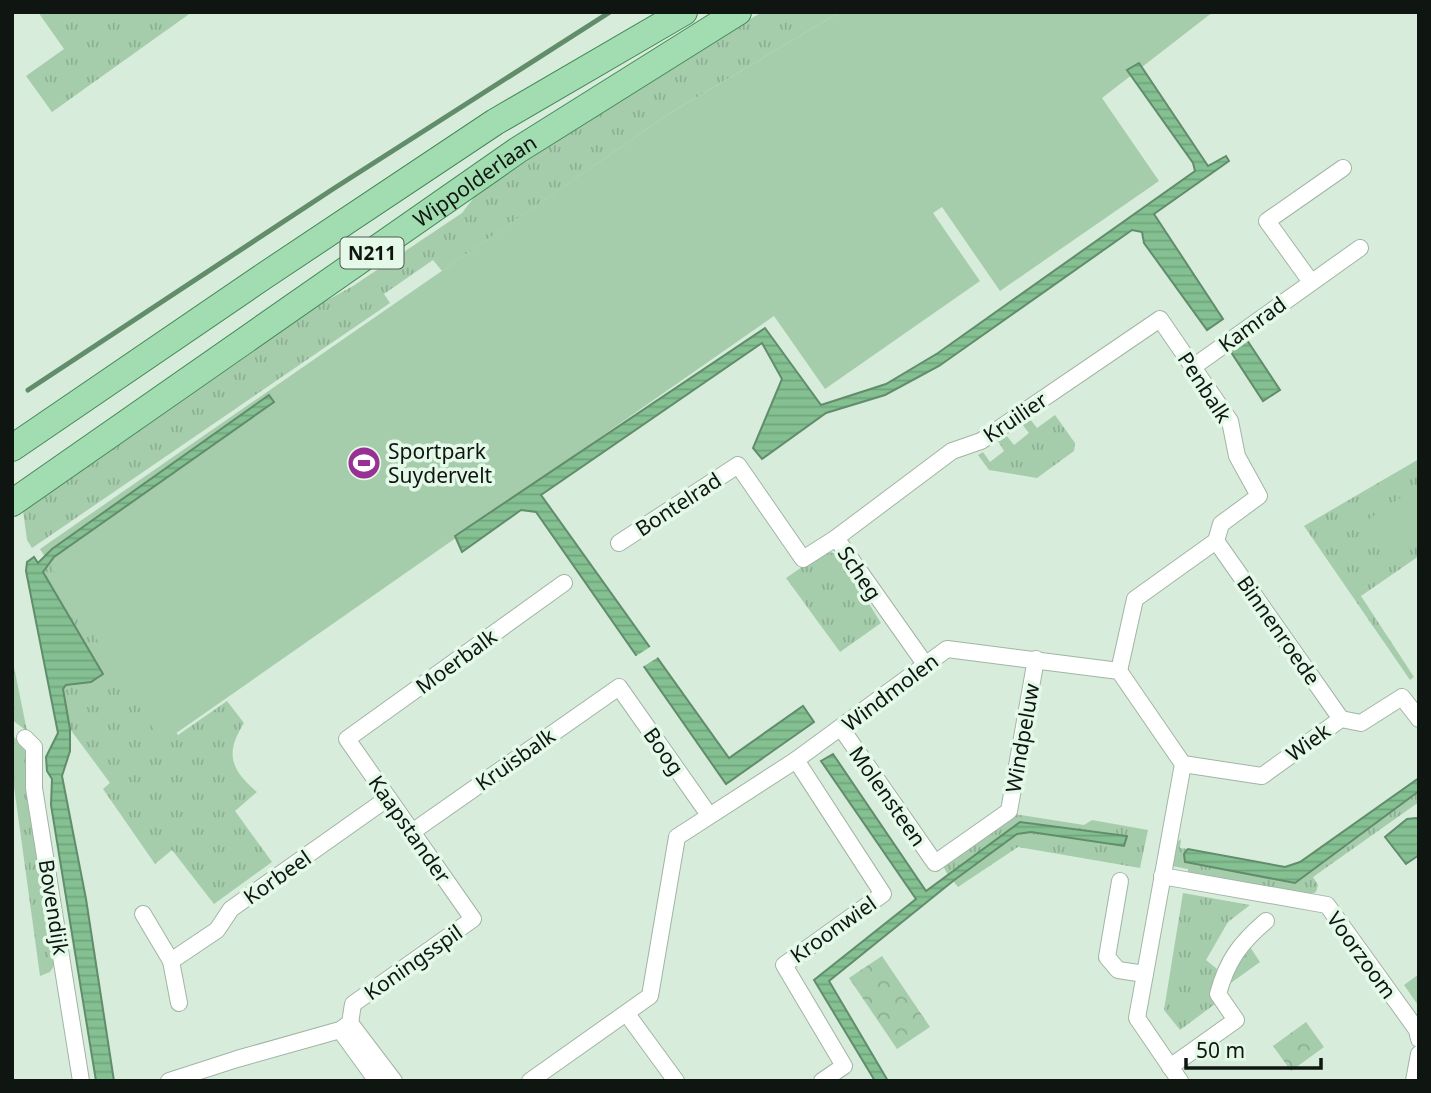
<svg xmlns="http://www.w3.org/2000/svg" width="1431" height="1093" viewBox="0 0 1431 1093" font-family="'Noto Sans',sans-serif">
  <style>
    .grass { fill: url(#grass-tufts) }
    .forest { fill: url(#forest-firs) }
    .park { fill: url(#park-crowns) }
    .garden { fill: #a5cdac }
    .water { fill: url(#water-rules); stroke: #618d6b; stroke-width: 2 }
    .pier { fill: #d7ecdb }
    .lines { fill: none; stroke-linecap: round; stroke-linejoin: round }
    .stream { stroke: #618d6b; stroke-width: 5 }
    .street-casing { stroke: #a1b5a4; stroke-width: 18 }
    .primary-casing { stroke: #468857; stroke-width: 28 }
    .street { stroke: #fff; stroke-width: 16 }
    .primary { stroke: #a2ddb1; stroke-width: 26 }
    .labels { text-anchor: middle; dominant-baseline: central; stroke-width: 7; stroke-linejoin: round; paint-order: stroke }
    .shield { fill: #e5f9e8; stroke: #4f5a52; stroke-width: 2 }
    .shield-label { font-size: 19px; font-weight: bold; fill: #0f1611 }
    .street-label { font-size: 21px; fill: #0f1611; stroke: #e5f9e8 }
    .poi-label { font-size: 21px; fill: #0f1611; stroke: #e5f9e8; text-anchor: start }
  </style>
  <defs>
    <pattern id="grass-tufts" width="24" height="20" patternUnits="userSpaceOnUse" patternTransform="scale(1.75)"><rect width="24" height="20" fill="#a5cdac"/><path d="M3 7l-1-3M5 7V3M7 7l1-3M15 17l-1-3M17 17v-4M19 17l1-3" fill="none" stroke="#8daf93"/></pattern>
    <pattern id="forest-firs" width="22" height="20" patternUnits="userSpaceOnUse" patternTransform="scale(1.75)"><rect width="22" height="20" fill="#a5cdac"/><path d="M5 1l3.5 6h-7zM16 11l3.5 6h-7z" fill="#8daf93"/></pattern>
    <pattern id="park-crowns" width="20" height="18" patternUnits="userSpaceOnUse" patternTransform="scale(1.75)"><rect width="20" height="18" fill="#a5cdac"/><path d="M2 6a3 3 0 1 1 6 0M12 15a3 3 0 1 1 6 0" fill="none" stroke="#8daf93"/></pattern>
    <pattern id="water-rules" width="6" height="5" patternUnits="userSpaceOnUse" patternTransform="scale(1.75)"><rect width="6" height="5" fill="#84c091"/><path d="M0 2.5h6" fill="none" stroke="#71a47c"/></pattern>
  </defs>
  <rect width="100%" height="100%" fill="#d7ecdb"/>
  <g class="grass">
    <polygon points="38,12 192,12 52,112 26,76 64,49"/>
    <polygon points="762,12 840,12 670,113 442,271 433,260 384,294 390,303 32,548 27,540 23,511 315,307 353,286 462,213 475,196 632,90"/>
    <polygon points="1055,415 1075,443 1074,451 1037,478 989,470 978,455 983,452 990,462 1004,451 998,441 1006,435 1014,445 1029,433 1022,424 1030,419 1037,428"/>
    <polygon points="1419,459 1419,556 1361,596 1414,677 1410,680 1304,526"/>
    <polygon points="825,551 838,554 881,623 840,652 786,578"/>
    <path d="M54,557L178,735L227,701L244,723C225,753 230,769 257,792L235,811L272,862L214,904L172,850L155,864L103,789L110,783L70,729L63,689L65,685L91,682L43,572Z"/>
    <polygon points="12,657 27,731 12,720"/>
    <polygon points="12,735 28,750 55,964 50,972 40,976 12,772"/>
    <polygon points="1419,791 1419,802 1313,877 1318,885 1316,892 1309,895 1188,874 1188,869 1172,866 1177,842 1181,839 1180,848 1188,849 1184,854 1295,882"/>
    <polygon points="1014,814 1084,825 1092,820 1148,830 1140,868 1018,847 958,887 953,881 1017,834 1031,832 1127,837 1020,822 948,875 943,866"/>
    <polygon points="1183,893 1250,905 1228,922 1206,960 1217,969 1211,998 1215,1004 1180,1030 1164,1010"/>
    <polygon points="1419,974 1419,1005 1418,1005 1404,985"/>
  </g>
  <polygon class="forest" points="1248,944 1260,962 1228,985 1232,971"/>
  <g class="park">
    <polygon points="882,956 930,1027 897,1049 849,978"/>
    <polygon points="1306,1022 1324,1047 1291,1071 1273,1046"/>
  </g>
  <g class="garden">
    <polygon points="840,12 1213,12 1102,98 1159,181 1000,291 942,207 933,213 980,281 825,389 774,316 162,743 40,549 670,113"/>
    <polygon points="1419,485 1419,541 1388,562 1362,524"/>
  </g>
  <g class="water">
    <polygon points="1139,63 1208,166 1226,156 1229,161 1154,214 1223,319 1207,330 1144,243 1142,232 1132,230 939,366 885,395 826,413 762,459 753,448 782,379 762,343 541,495 729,758 803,706 814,722 726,784 536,512 521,510 462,552 455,536 765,328 821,405 886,384 938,353 1195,171 1193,163 1127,70"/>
    <polygon points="1243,334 1280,390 1263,401 1227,346"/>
    <polygon points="269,395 274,402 54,557 43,572 103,674 91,682 66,685 63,689 70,729 70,751 62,776 86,899 114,1081 96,1081 51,805 52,779 47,771 46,757 58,733 26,571 27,562 34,557 38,563 52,549"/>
    <polygon points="833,754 926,891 1020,822 1127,836 1124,846 1031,832 1017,834 953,881 829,981 888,1081 875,1081 814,980 916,899 821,761"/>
    <polygon points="1419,778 1419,791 1295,883 1185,862 1184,854 1188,849 1285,867 1300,862"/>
    <polygon points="1416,818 1419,819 1419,855 1406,864 1385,837 1407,819"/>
  </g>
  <polygon class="pier" points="653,645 660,656 641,668 633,658"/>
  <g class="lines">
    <polyline class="stream" points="28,390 333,189 610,12"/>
    <defs>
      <g id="street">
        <polyline points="1311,282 1267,221 1343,168"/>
        <polyline points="1193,367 1360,248"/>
        <polyline points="836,538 952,451 981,441 1160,319 1230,421 1237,456 1259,496 1221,524 1216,541 1135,599 1119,671"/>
        <polyline points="1216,541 1341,719"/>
        <polyline points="619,543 738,465 803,559 836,538 925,664"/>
        <polyline points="841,728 935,863 1009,811 1036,659"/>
        <polyline points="25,738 34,747 34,788 81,1081"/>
        <polyline points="796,760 883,894 784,965 844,1066 822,1081"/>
        <polyline points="1183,764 1262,776 1341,719 1361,723 1402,697 1419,719"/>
        <polyline points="412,832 619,687 709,815"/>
        <polyline points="1162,876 1327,905 1417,1030 1419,1039"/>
        <polyline points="1120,881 1107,957 1118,970 1145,974"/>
        <polyline points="143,914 171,961"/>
        <polyline points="179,1003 171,961 217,930 231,909 388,798"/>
        <polyline points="627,1014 676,1081"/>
        <polyline points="350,1023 394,1081"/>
        <polyline points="340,1030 377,1081"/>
        <path d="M1170,1067L1236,1020L1218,994C1227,961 1240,943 1266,921"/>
        <polyline points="169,1081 237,1059 340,1030 350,1023 353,1004 473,919 347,739 564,583"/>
        <polyline points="530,1081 650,996 677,837 796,760 947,649 1119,671 1183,764 1137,1018 1180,1081"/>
        <polyline points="1414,1081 1419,1054"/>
      </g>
      <g id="primary">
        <polyline points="12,448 264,276 495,122 684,12"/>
        <path id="s1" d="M12,503L518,150L738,12"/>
      </g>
    </defs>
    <use href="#street" class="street-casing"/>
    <use href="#primary" class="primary-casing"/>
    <use href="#street" class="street"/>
    <use href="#primary" class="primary"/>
  </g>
  <defs>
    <symbol id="stadium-disc" viewBox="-11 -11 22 22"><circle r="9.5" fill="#993093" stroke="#e5f9e8"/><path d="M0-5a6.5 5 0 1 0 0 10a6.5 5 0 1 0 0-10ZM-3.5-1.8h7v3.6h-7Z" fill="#fff"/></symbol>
  </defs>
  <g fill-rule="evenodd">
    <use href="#stadium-disc" x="345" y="444" width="38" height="38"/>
  </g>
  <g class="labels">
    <rect class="shield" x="340.5" y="237.5" width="63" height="31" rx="5"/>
    <g class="shield-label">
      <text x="372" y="253">N211</text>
    </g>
    <g class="street-label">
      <text stroke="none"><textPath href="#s1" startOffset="564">Wippolderlaan</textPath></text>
      <text transform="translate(1252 324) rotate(-36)">Kamrad</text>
      <text transform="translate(1205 387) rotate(57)">Penbalk</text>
      <text transform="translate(1015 417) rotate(-34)">Kruilier</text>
      <text transform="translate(678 504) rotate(-33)">Bontelrad</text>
      <text transform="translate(860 573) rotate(56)">Scheg</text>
      <text transform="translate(1279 630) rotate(55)">Binnenroede</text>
      <text transform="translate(456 661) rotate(-36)">Moerbalk</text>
      <text transform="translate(890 692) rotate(-37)">Windmolen</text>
      <text transform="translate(1022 738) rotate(-80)">Windpeluw</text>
      <text transform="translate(1308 742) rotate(-36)">Wiek</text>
      <text transform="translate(664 751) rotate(55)">Boog</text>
      <text transform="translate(515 759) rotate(-35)">Kruisbalk</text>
      <text transform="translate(888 796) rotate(55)">Molensteen</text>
      <text transform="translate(410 829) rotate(55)">Kaapstander</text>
      <text transform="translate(277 877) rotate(-35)">Korbeel</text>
      <text transform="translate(54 907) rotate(81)">Bovendijk</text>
      <text transform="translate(833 929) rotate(-35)">Kroonwiel</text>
      <text transform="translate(1362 955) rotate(54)">Voorzoom</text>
      <text transform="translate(413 962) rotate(-35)">Koningsspil</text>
    </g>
    <g class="poi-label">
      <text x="388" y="451">Sportpark<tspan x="388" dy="24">Suydervelt</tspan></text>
    </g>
  </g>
  <rect width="1431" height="1093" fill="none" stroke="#0f1611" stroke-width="28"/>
  <path d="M1186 1058v10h135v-10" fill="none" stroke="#0f1611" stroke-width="3.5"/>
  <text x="1196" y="1058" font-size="21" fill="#0f1611" stroke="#e5f9e8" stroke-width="5" paint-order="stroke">50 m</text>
</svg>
